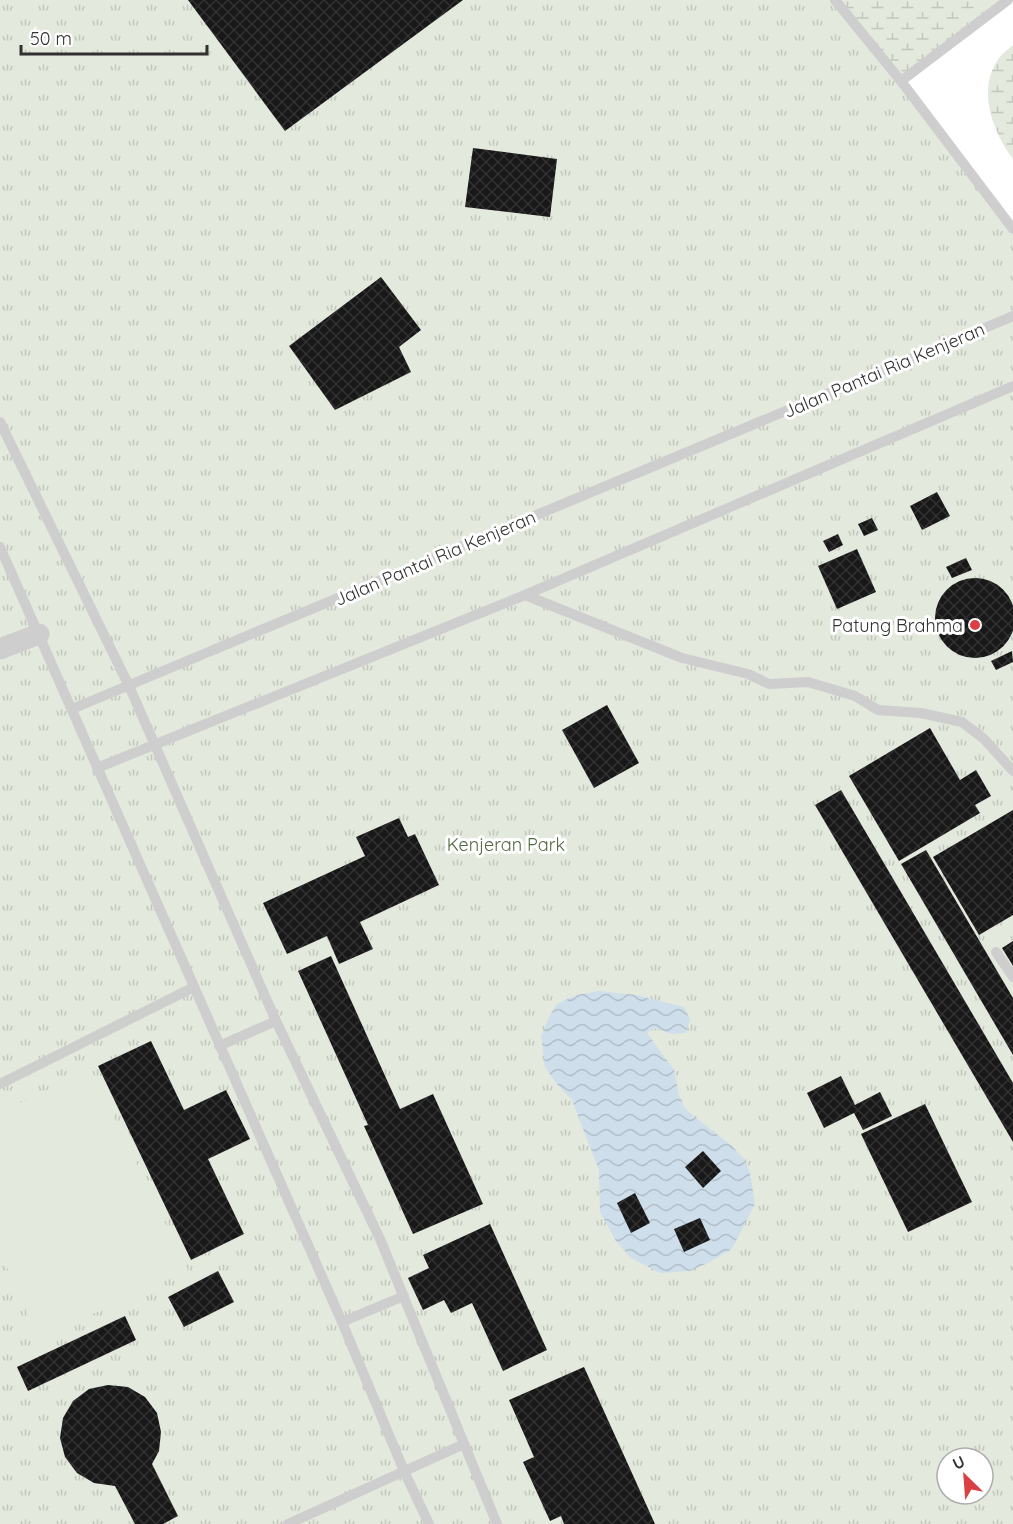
<svg xmlns="http://www.w3.org/2000/svg" width="1013" height="1524" viewBox="0 0 1013 1524" font-family="Quicksand,sans-serif">
  <style>
    .grass { fill: url(#grass-tufts); fill-rule: evenodd }
    .wetland { fill: url(#wetland-marsh) }
    .pitch { fill: #e3e9dd }
    .water { fill: url(#water-waves) }
    .building { fill: url(#building-cross-hatch) }
    .lines { fill: none; stroke-linecap: round; stroke-linejoin: round }
    .service { stroke: #cecece; stroke-width: 10 }
    .minor { stroke: #cecece; stroke-width: 21 }
    .poi-dot { fill: #da4043; stroke: #fff; stroke-width: 2 }
    .labels { text-anchor: middle; dominant-baseline: central; stroke-width: 6; stroke-linejoin: round; paint-order: stroke }
    .street-label { font-size: 18px; fill: #313131; stroke: #fff }
    .poi-label { font-size: 18px; fill: #313131; stroke: #fff; text-anchor: end }
    .park-label { font-size: 18px; fill: #526a40; stroke: #fff }
  </style>
  <defs>
    <pattern id="grass-tufts" width="24" height="20" patternUnits="userSpaceOnUse" patternTransform="scale(1.5)"><rect width="24" height="20" fill="#e3e9dd"/><path d="M3 7l-1-3M5 7V3M7 7l1-3M15 17l-1-3M17 17v-4M19 17l1-3" fill="none" stroke="#c3c8be"/></pattern>
    <pattern id="wetland-marsh" width="20" height="14" patternUnits="userSpaceOnUse" patternTransform="scale(1.5)"><rect width="20" height="14" fill="#e3e9dd"/><path d="M1 5h8M5 5V1M11 12h8M15 12V8" fill="none" stroke="#c3c8be"/></pattern>
    <pattern id="water-waves" width="16" height="10" patternUnits="userSpaceOnUse" patternTransform="scale(1.5)"><rect width="16" height="10" fill="#cedeeb"/><path d="M0 5q4-4 8 0t8 0" fill="none" stroke="#b1bfca"/></pattern>
    <pattern id="building-cross-hatch" width="8" height="8" patternUnits="userSpaceOnUse" patternTransform="scale(1.5)"><rect width="8" height="8" fill="#181818"/><path d="M0 0l8 8M0 8l8-8" fill="none" stroke="#313131"/></pattern>
  </defs>
  <rect width="100%" height="100%" fill="#fff"/>
  <path class="grass" d="M0,0H835L1013,229V1524H0ZM947,1458H983V1494H947Z"/>
  <g class="wetland">
    <polygon points="835,0 1008,0 901,81"/>
    <path d="M1013,45V159C993,132 976,89 999,58C1002,53 1009,49 1013,45Z"/>
  </g>
  <polygon class="pitch" points="91,1069 188,1270 39,1339 0,1252 0,1112"/>
  <polygon class="water" points="600,991 636,995 684,1007 690,1019 686,1033 672,1034 654,1028 647,1033 674,1070 679,1095 685,1108 691,1114 731,1145 743,1158 750,1173 755,1204 732,1249 708,1263 689,1271 660,1273 631,1258 616,1241 600,1212 599,1170 578,1116 572,1100 556,1083 545,1067 541,1036 548,1019 557,1004 576,995"/>
  <g class="building">
    <polygon points="188,0 463,0 285,131"/>
    <polygon points="473,148 557,159 550,217 465,207"/>
    <polygon points="381,277 421,330 399,347 411,372 335,410 289,346"/>
    <polygon points="937,492 950,516 922,530 910,506"/>
    <polygon points="872,518 878,530 864,536 858,524"/>
    <polygon points="838,534 843,545 829,552 823,541"/>
    <polygon points="857,549 876,592 837,609 818,566"/>
    <polygon points="966,558 972,570 952,578 946,567"/>
    <circle cx="975" cy="618" r="40"/>
    <polygon points="1012,651 1013,662 996,670 991,661"/>
    <polygon points="607,705 639,763 594,788 562,730"/>
    <polygon points="930,728 960,780 976,770 991,796 975,805 980,813 899,861 849,776"/>
    <polygon points="841,790 1013,1083 1013,1142 815,805"/>
    <polygon points="1013,810 1013,915 979,935 933,857"/>
    <polygon points="399,818 408,837 415,834 439,885 360,922 373,949 339,964 327,936 287,954 263,903 365,856 356,837"/>
    <polygon points="926,850 1013,998 1013,1055 901,864"/>
    <polygon points="1013,941 1013,966 1002,948"/>
    <polygon points="331,956 400,1109 433,1094 483,1204 413,1234 364,1126 368,1125 298,971"/>
    <polygon points="151,1041 184,1110 226,1090 250,1139 208,1159 244,1234 191,1260 98,1066"/>
    <polygon points="841,1076 855,1105 880,1092 892,1116 863,1130 854,1113 824,1128 807,1093"/>
    <polygon points="925,1104 972,1202 908,1232 861,1134"/>
    <polygon points="703,1151 721,1171 703,1188 685,1167"/>
    <polygon points="635,1193 650,1223 631,1233 617,1203"/>
    <polygon points="700,1218 710,1240 684,1252 674,1229"/>
    <polygon points="490,1224 547,1350 503,1371 472,1303 451,1313 444,1300 423,1310 408,1278 429,1268 423,1255"/>
    <polygon points="218,1271 234,1302 184,1327 168,1297"/>
    <polygon points="125,1316 136,1340 28,1391 17,1367"/>
    <polygon points="584,1367 655,1524 564,1524 561,1516 550,1521 523,1462 534,1457 509,1400"/>
    <polygon points="108,1385 128,1387 145,1397 157,1413 161,1432 159,1451 152,1464 178,1516 163,1524 135,1524 115,1486 94,1483 77,1473 65,1457 60,1438 63,1418 73,1401 89,1389"/>
  </g>
  <g class="lines">
    <g class="service">
      <polyline points="835,0 901,81 1013,229"/>
      <polyline points="901,81 1008,0"/>
      <polyline points="0,422 129,686 276,1021 380,1239 497,1524"/>
      <polyline points="0,547 342,1322 404,1471 429,1524"/>
      <polyline points="525,595 682,658 748,674 769,684 808,682 855,696 878,710 921,713 962,722 984,739 1013,771"/>
      <polyline points="72,709 1013,316"/>
      <polyline points="97,768 525,595 1013,386"/>
      <polyline points="996,952 1013,977"/>
      <polyline points="219,1046 276,1021"/>
      <polyline points="0,1084 194,987"/>
      <polyline points="342,1322 404,1296"/>
      <polyline points="288,1524 464,1444"/>
    </g>
    <polyline class="minor" points="0,649 39,634"/>
  </g>
  <circle class="poi-dot" cx="975" cy="625" r="6"/>
  <g class="labels">
    <g class="street-label">
      <text transform="translate(884 370) rotate(-23)">Jalan Pantai Ria Kenjeran</text>
      <text transform="translate(435 558) rotate(-23)">Jalan Pantai Ria Kenjeran</text>
    </g>
    <g class="poi-label">
      <text x="963" y="625">Patung Brahma</text>
    </g>
    <g class="park-label">
      <text x="506" y="844">Kenjeran Park</text>
    </g>
  </g>
  <g transform="translate(965 1476) rotate(335)"><circle r="28" fill="#ffffff" stroke="#adadad" stroke-width="1.5"/>
  <path d="M0-4.5L10 22L0 15L-10 22Z" fill="#da4043"/>
  <text y="-9" font-size="16" font-weight="bold" text-anchor="middle" fill="#313131">U</text>
  </g>
  <path d="M21 45v9h186v-9" fill="none" stroke="#313131" stroke-width="3"/>
  <text x="30" y="45" font-size="18" fill="#313131" stroke="#ffffff" stroke-width="4.5" paint-order="stroke">50 m</text>
</svg>
